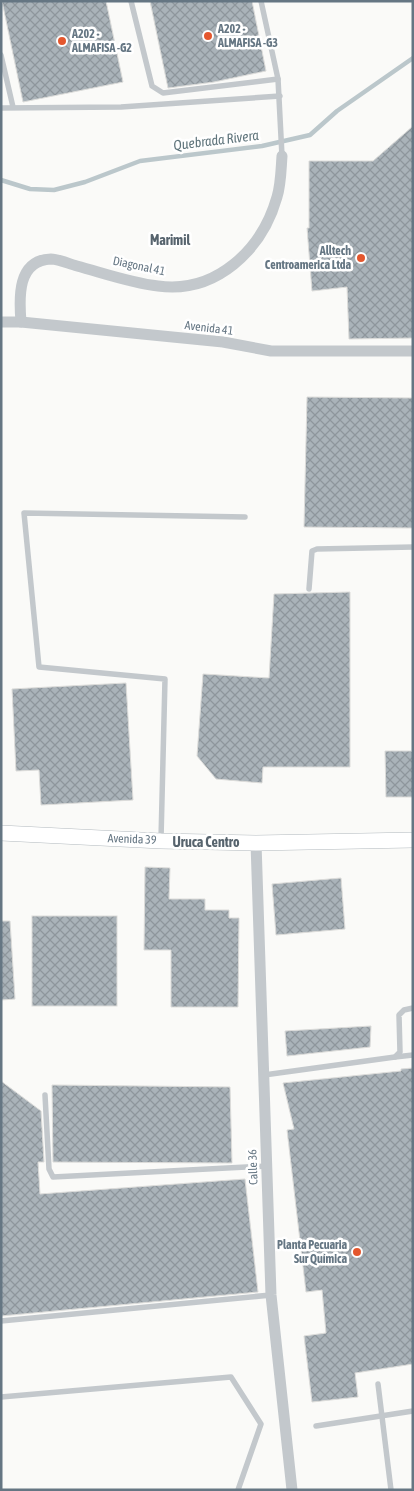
<svg xmlns="http://www.w3.org/2000/svg" width="414" height="1491" viewBox="0 0 414 1491" font-family="'Asap Condensed',sans-serif">
  <style>
    .lines { fill: none; stroke-linecap: round; stroke-linejoin: round }
    .stream { stroke: #bbc7cb; stroke-width: 4.5 }
    .building { fill: url(#building-cross-hatch); stroke: #dcdcda }
    .secondary-casing { stroke: #b3babf; stroke-width: 16 }
    .service { stroke: #c3c8cc; stroke-width: 5.5 }
    .minor { stroke: #c3c8cc; stroke-width: 11 }
    .secondary { stroke: #fff; stroke-width: 15 }
    .poi-dot { fill: #e4572e; stroke: #fff; stroke-width: 2 }
    .labels { text-anchor: middle; dominant-baseline: central; stroke-width: 5; stroke-linejoin: round; paint-order: stroke }
    .poi-label { font-size: 12px; font-weight: bold; fill: #657683; stroke: #fff; text-anchor: start }
    .street-label { font-size: 12px; fill: #657683; stroke: #fff }
    .water-label { font-size: 14px; font-style: italic; fill: #60757c; stroke: #fff }
    .neighbourhood-label { font-size: 14px; font-weight: bold; fill: #57646e; stroke: #fff }
  </style>
  <defs>
    <pattern id="building-cross-hatch" width="8" height="8" patternUnits="userSpaceOnUse" patternTransform="scale(1.25)"><rect width="8" height="8" fill="#aab3b9"/><path d="M0 0l8 8M0 8l8-8" fill="none" stroke="#8e969c"/></pattern>
  </defs>
  <rect width="100%" height="100%" fill="#fafaf8"/>
  <g class="lines">
    <polyline class="stream" points="1,180 30,189 54,190 85,182 140,161 262,146 310,135 337,111 413,58"/>
  </g>
  <g class="building">
    <polygon points="2,1 106,1 123,82 23,102"/>
    <polygon points="150,1 252,1 266,71 214,82 168,88"/>
    <polygon points="413,126 413,338 349,339 347,287 312,291 307,228 309,228 309,161 373,161"/>
    <polygon points="307,397 413,398 413,528 304,527"/>
    <polygon points="350,592 350,767 263,767 262,783 216,779 197,756 203,674 269,678 274,594"/>
    <polygon points="126,683 133,800 41,805 39,770 16,771 12,689"/>
    <polygon points="385,751 411,751 413,753 413,797 386,797"/>
    <polygon points="145,867 170,868 169,899 205,899 205,910 229,910 229,918 239,918 238,1007 171,1007 171,950 144,950"/>
    <polygon points="341,878 345,929 276,935 272,884"/>
    <rect x="32" y="916" width="85" height="90"/>
    <polygon points="1,921 10,921 15,999 1,1000"/>
    <polygon points="371,1026 370,1047 287,1056 285,1031"/>
    <polygon points="413,1068 413,1364 355,1373 358,1397 312,1402 304,1336 326,1333 322,1290 306,1292 287,1130 294,1129 283,1083 401,1071 401,1069"/>
    <polygon points="1,1081 41,1111 44,1162 38,1162 40,1194 245,1179 258,1292 1,1316"/>
    <polygon points="52,1085 230,1087 232,1163 53,1162"/>
  </g>
  <g class="lines">
    <defs>
      <polyline id="secondary" points="1,833 161,841 256,843 413,840"/>
    </defs>
    <use href="#secondary" class="secondary-casing"/>
    <g class="service">
      <polyline points="131,1 152,86 163,93 278,79"/>
      <polyline points="261,1 278,79 282,156"/>
      <polyline points="1,55 13,107"/>
      <polyline points="1,108 121,107 280,96"/>
      <polyline points="309,589 312,551 317,549 413,547"/>
      <polyline points="161,839 165,679 39,667 24,513 245,517"/>
      <polyline points="395,1057 413,1055"/>
      <polyline points="264,1075 395,1057 400,1052 399,1015 404,1010 413,1008"/>
      <polyline points="45,1095 49,1169 53,1177 267,1166"/>
      <polyline points="1,1321 271,1295"/>
      <polyline points="378,1384 391,1490"/>
      <polyline points="1,1397 231,1377 261,1424 238,1490"/>
      <polyline points="316,1426 413,1411"/>
    </g>
    <g class="minor">
      <polyline points="1,322 21,322 223,342 271,351 413,351"/>
      <path d="M21,322C19,298 17,260 51,259C59,259 69,264 77,266C103,273 131,283 158,286C216,294 262,250 277,197C281,184 281,169 282,156"/>
      <polyline points="256,843 271,1295 292,1490"/>
    </g>
    <use href="#secondary" class="secondary"/>
  </g>
  <g class="poi-dot">
    <circle cx="208" cy="36" r="5"/>
    <circle cx="62" cy="41" r="5"/>
    <circle cx="361" cy="258" r="5"/>
    <circle cx="357" cy="1252" r="5"/>
  </g>
  <g class="labels">
    <g class="poi-label">
      <text x="218" y="29">A202 -<tspan x="218" dy="14">ALMAFISA -G3</tspan></text>
      <text x="72" y="34">A202 -<tspan x="72" dy="14">ALMAFISA -G2</tspan></text>
      <text x="351" y="251" text-anchor="end">Alltech<tspan x="351" dy="14">Centroamerica Ltda</tspan></text>
      <text x="347" y="1245" text-anchor="end">Planta Pecuaria<tspan x="347" dy="14">Sur Química</tspan></text>
    </g>
    <g class="street-label">
      <text transform="translate(139 266) rotate(12)">Diagonal 41</text>
      <text transform="translate(209 328) rotate(7)">Avenida 41</text>
      <text transform="translate(132 839) rotate(2)">Avenida 39</text>
      <text transform="translate(253 1167) rotate(-92)">Calle 36</text>
    </g>
    <g class="water-label">
      <text transform="translate(216 140) rotate(-7)">Quebrada Rivera</text>
    </g>
    <g class="neighbourhood-label">
      <text x="170" y="240">Marimil</text>
      <text x="206" y="842">Uruca Centro</text>
    </g>
  </g>
  <rect width="414" height="1491" fill="none" stroke="#657683" stroke-width="5"/>
</svg>
